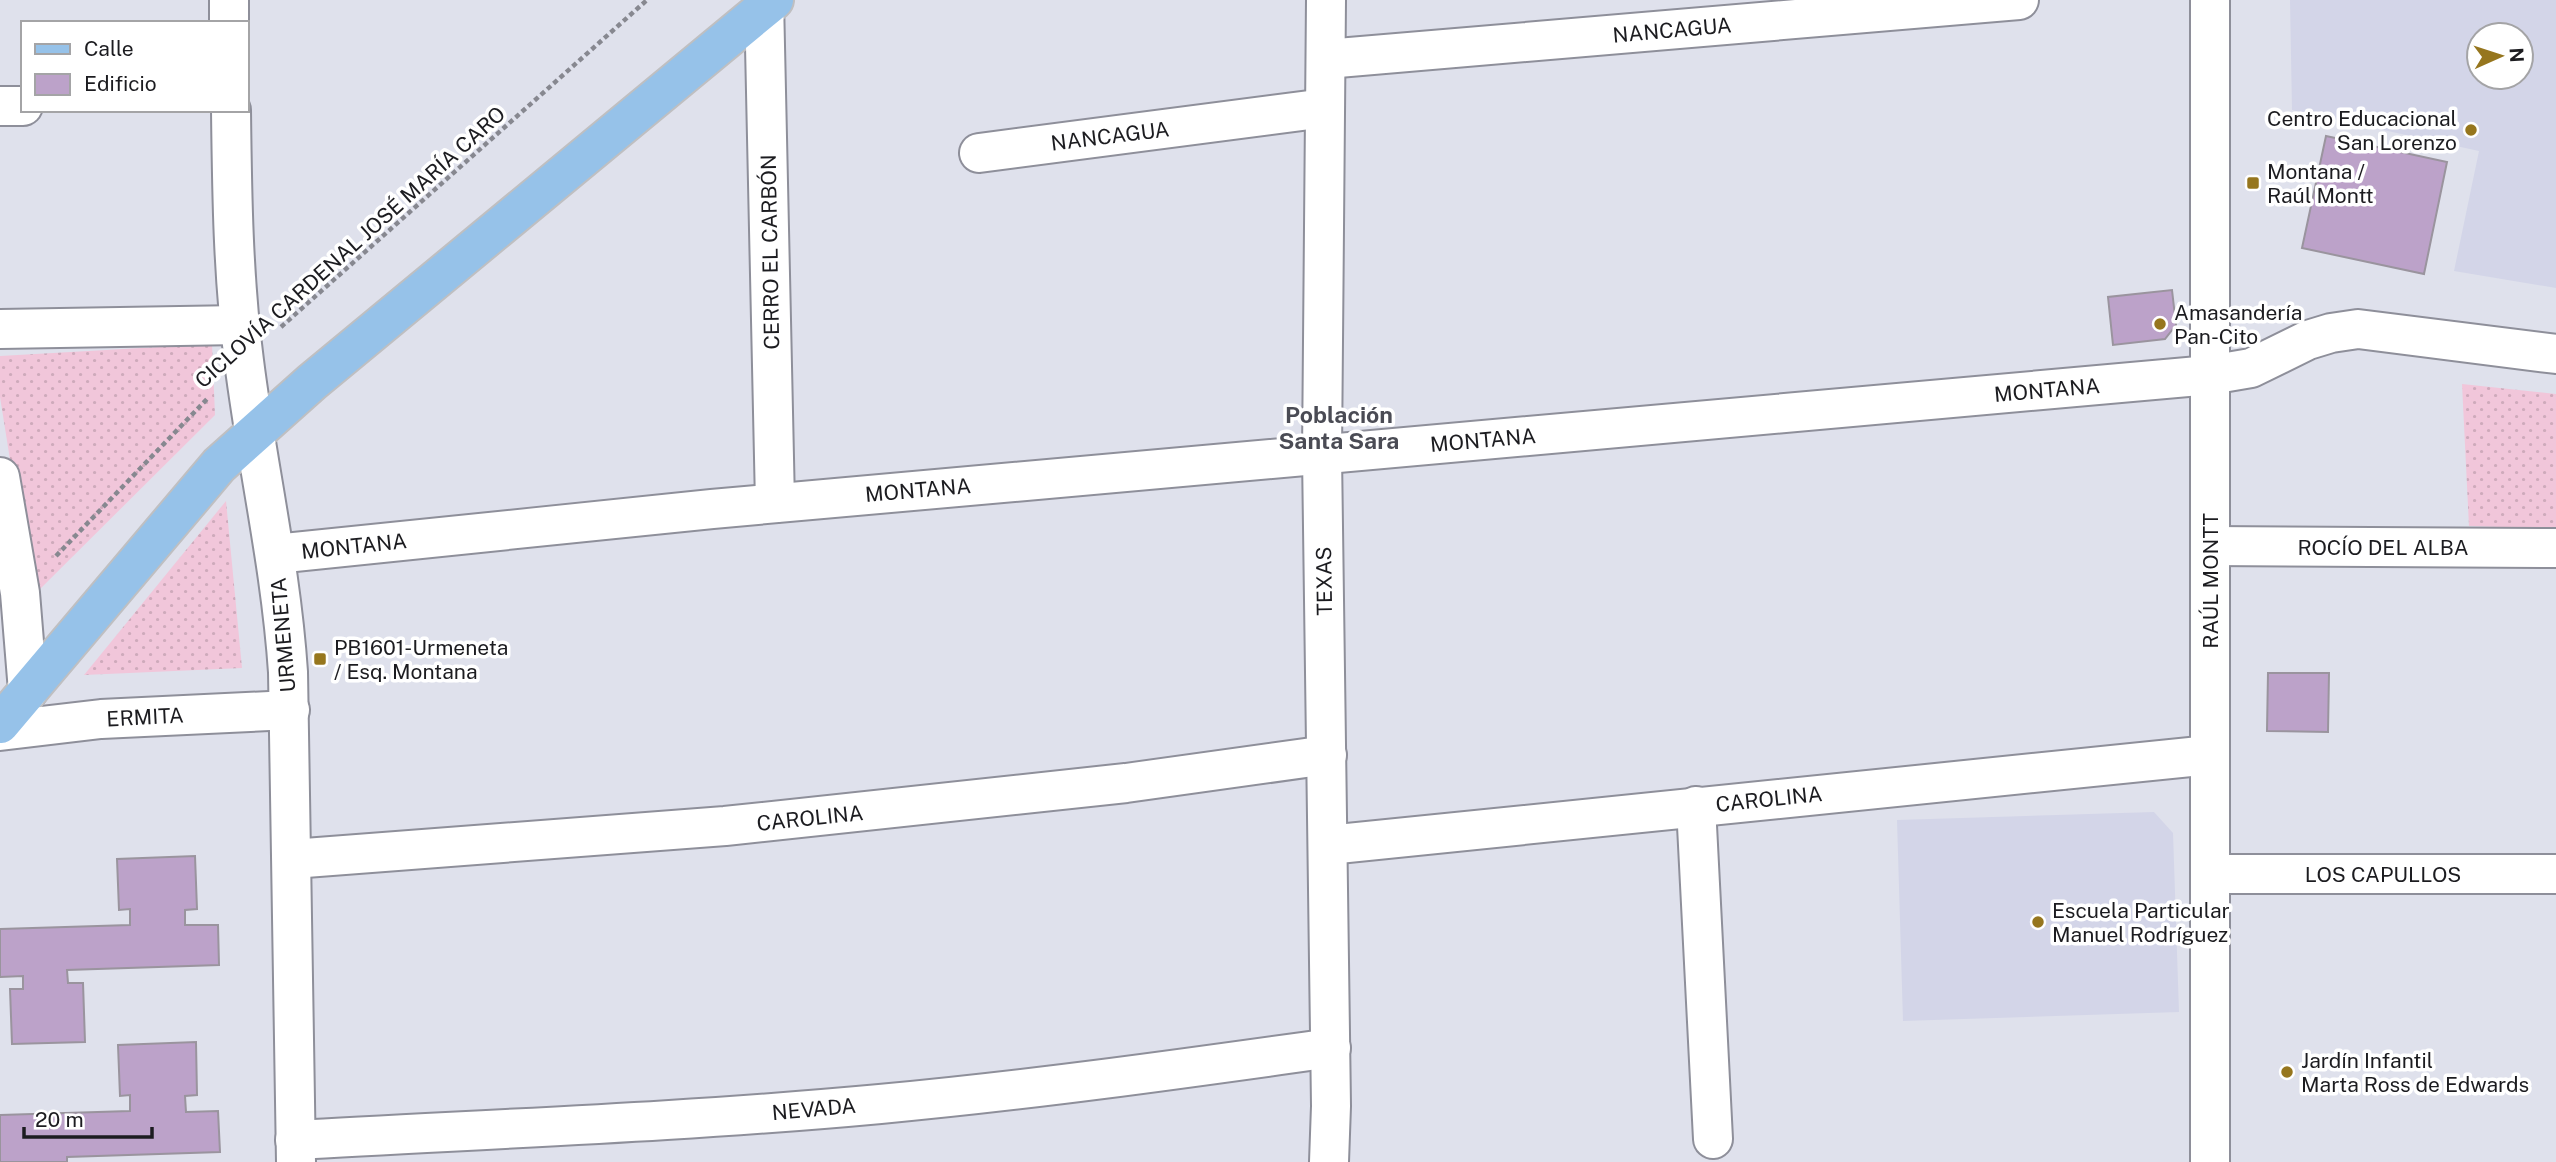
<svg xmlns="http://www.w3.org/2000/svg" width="2556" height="1162" viewBox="0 0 2556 1162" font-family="'Public Sans',sans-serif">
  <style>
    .built { fill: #d3d5e8; fill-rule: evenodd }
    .grass { fill: url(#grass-dots) }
    .building { fill: #bca2c9; stroke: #9a949e; stroke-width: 2 }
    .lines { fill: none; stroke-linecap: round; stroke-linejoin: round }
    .minor-casing { stroke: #8e8f9a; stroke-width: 42 }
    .major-casing { stroke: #bfbfc1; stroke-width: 42 }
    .path { stroke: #878890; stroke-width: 4.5; stroke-dasharray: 5 3.5; stroke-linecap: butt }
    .minor { stroke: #fff; stroke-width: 38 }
    .major { stroke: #96c2e9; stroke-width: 38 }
    .poi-dot { fill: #96761e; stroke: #fff; stroke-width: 2.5 }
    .labels { text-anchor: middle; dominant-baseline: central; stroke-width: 7; stroke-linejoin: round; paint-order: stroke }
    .street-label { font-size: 21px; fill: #1c1c20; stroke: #fff }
    .poi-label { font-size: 21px; fill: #1c1c20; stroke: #fff; text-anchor: start }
    .neighbourhood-label { font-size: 23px; font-weight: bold; fill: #4a4b54; stroke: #fff }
  </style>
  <defs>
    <pattern id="grass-dots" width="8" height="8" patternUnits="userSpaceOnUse" patternTransform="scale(1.75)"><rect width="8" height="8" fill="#f1c6da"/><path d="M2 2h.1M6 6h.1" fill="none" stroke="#ceaabb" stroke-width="1.8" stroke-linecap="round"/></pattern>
  </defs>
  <rect width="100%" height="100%" fill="#dfe1ec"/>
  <g class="built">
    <path d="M2290,0H2556V288L2454,271L2479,151L2292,110ZM2479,35H2521V77H2479Z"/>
    <polygon points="2154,812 2173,833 2179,1012 1903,1021 1897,820"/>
  </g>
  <g class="grass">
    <polygon points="212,344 215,415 32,597 0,397 0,356"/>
    <polygon points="2462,384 2556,394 2556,529 2469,526"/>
    <polygon points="226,501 242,668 84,675"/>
  </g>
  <g class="building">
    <polygon points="2326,136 2447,162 2424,274 2302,248"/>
    <polygon points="2172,290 2176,325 2165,339 2113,345 2108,297"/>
    <polygon points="2268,673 2329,673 2328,732 2267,731"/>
    <polygon points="195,856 197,909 185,910 185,925 218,925 219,965 67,970 68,983 83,983 85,1042 12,1044 10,989 23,989 23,976 0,977 0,929 130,925 130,909 119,910 117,859"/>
    <polygon points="196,1042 197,1095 185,1096 186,1112 218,1111 220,1152 67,1157 67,1162 0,1162 0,1115 130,1111 130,1095 120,1096 118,1045"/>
  </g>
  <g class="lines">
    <defs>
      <g id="minor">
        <polyline points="229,0 229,23"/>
        <polyline points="764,0 775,503"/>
        <polyline points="1326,0 1322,455 1331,1106 1329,1162"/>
        <polyline points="1326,59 2019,0"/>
        <polyline points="0,106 23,106"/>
        <path d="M231,110C232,194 233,277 244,361C257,465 281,567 288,672L296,1162"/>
        <polyline points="979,153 1325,108"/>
        <polyline points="0,329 240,325"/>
        <polyline points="0,477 20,593 28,691"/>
        <polyline points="2210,546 2556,548"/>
        <polyline points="275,554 712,509 2210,375 2251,368 2308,340 2331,333 2358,329 2556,354"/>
        <polyline points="0,731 101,719 290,710"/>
        <polyline points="1696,806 1713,1139"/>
        <polyline points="1328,845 2210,755"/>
        <polyline points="292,859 725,826 1126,783 1327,755"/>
        <polyline points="2210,874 2556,874"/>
        <path d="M295,1140C490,1129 686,1122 880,1104C1031,1090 1181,1069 1331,1048"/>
        <polyline points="2210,1162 2210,0"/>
      </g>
      <polyline id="major" points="0,724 219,465 312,382 774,0"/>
    </defs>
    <use href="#minor" class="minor-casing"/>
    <use href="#major" class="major-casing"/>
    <g class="path">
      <polyline points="281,327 647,0"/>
      <polyline points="56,556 207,399"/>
    </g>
    <use href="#minor" class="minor"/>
    <use href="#major" class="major"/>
  </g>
  <g class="poi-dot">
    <circle cx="2471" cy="130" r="7"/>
    <rect x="2246" y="176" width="14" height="14" rx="3.5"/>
    <circle cx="2160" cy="324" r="7"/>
    <rect x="313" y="652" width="14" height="14" rx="3.5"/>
    <circle cx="2038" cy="922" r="7"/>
    <circle cx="2287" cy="1072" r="7"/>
  </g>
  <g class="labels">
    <g class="street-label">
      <text transform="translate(1672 30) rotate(-5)">NANCAGUA</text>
      <text transform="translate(1110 136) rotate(-7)">NANCAGUA</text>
      <text transform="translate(350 247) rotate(-42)">CICLOVÍA CARDENAL JOSÉ MARÍA CARO</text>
      <text transform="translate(770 252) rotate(-91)">CERRO EL CARBÓN</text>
      <text transform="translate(2047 390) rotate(-5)">MONTANA</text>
      <text transform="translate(1483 440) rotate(-5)">MONTANA</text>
      <text transform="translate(918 490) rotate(-5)">MONTANA</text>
      <text transform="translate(354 546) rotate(-6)">MONTANA</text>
      <text x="2383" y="547">ROCÍO DEL ALBA</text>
      <text transform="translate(1324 581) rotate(-91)">TEXAS</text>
      <text transform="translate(2210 581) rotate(-90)">RAÚL MONTT</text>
      <text transform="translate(283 635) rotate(-95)">URMENETA</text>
      <text transform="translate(145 717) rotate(-3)">ERMITA</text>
      <text transform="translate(1769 799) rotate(-6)">CAROLINA</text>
      <text transform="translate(810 818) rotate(-6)">CAROLINA</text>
      <text x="2383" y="874">LOS CAPULLOS</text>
      <text transform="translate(814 1109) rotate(-5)">NEVADA</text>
    </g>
    <g class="poi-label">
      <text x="2457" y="118" text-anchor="end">Centro Educacional<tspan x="2457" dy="24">San Lorenzo</tspan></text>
      <text x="2267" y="171">Montana /<tspan x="2267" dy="24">Raúl Montt</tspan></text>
      <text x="2174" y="312">Amasandería<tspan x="2174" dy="24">Pan-Cito</tspan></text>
      <text x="334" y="647">PB1601-Urmeneta<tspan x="334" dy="24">/ Esq. Montana</tspan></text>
      <text x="2052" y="910">Escuela Particular<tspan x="2052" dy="24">Manuel Rodríguez</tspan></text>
      <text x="2301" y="1060">Jardín Infantil<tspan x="2301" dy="24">Marta Ross de Edwards</tspan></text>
    </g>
    <g class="neighbourhood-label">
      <text x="1339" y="414">Población<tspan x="1339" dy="26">Santa Sara</tspan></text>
    </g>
  </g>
  <rect x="21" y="21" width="228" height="91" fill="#ffffff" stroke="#a4a4a6" stroke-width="2"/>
  <rect x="35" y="44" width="35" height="10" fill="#96c2e9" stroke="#a4a4a6" stroke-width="2"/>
  <text x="84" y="56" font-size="21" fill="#1c1c20">Calle</text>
  <rect x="35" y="74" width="35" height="21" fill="#bca2c9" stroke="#a4a4a6" stroke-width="2"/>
  <text x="84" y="91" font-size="21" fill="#1c1c20">Edificio</text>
  <g transform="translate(2500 56) rotate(87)"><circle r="33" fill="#ffffff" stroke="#a4a4a6" stroke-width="2"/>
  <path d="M0-5L12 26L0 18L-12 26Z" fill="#96761e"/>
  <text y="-10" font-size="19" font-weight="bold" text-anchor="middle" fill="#1c1c20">N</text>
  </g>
  <path d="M24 1127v10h128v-10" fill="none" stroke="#1c1c20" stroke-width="3.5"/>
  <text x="35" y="1127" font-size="21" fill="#1c1c20" stroke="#ffffff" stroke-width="5" paint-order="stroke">20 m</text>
</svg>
